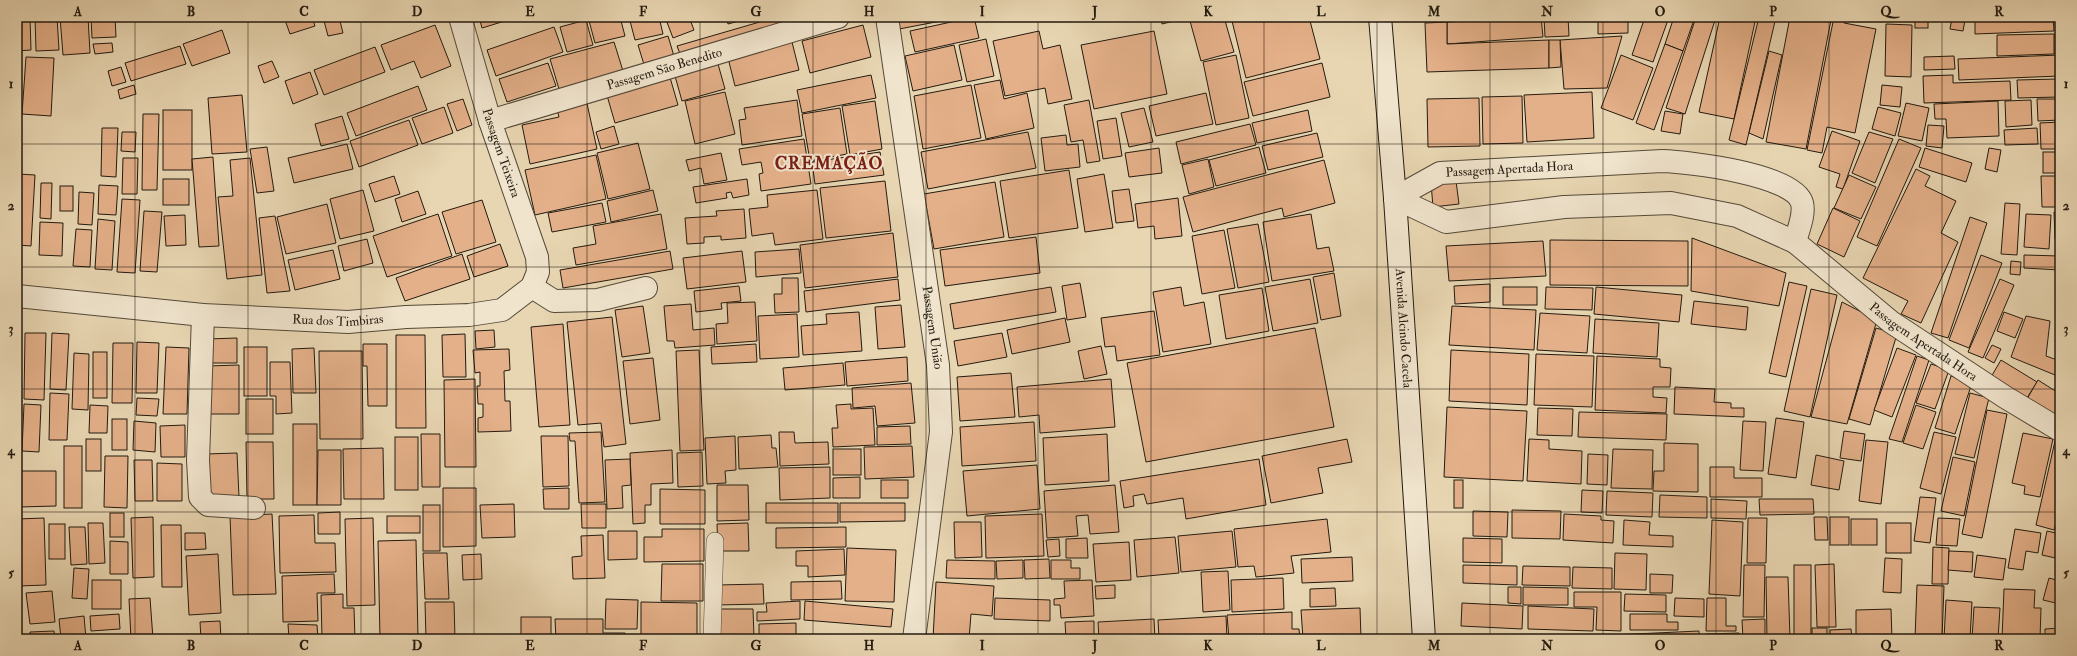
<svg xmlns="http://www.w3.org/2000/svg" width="2077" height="656" viewBox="0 0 2077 656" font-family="'IM FELL Double Pica',serif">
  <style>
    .building { fill: #e4b089; stroke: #231a0f }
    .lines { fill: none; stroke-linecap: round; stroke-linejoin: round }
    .service-casing { stroke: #544938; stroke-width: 18 }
    .minor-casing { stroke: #544938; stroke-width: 24 }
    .secondary-casing { stroke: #231a0f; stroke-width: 24 }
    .service { stroke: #f0e4cd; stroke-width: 17 }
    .minor { stroke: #f0e4cd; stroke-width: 22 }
    .secondary { stroke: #f0e4cd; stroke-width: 22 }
    .grid { fill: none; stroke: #231a0f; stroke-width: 1; stroke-opacity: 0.55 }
    .labels { text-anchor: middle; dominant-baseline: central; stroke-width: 4; stroke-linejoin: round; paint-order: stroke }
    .street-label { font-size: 13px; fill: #231a0f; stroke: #f0e4cd }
    .district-label { font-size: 17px; font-weight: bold; letter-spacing: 1px; fill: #7a1f14; stroke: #f0e4cd }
    .neatline { fill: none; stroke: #231a0f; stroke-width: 1.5 }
    .grid-label { font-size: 13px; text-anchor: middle; font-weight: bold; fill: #231a0f }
  </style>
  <rect width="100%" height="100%" fill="#e8d6b2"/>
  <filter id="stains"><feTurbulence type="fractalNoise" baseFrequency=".005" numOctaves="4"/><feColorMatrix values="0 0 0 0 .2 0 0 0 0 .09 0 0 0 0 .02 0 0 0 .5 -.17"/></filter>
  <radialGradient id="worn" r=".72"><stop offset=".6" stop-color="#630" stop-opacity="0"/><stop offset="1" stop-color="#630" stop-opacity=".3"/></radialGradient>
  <g class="building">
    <polygon points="30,17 31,50 17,51 17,18"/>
    <polygon points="35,17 57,17 59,50 36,51"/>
    <polygon points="60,17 88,17 90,53 63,55"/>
    <polygon points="91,17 115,17 116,37 92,38"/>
    <polygon points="295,17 312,17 315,26 290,34 285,20"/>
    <polygon points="323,17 339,17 343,33 328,36"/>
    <polygon points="479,17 518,17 482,28"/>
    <polygon points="565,17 580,17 580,18 566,21"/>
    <polygon points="588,17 610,17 611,20 620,17 625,36 595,43"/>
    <polygon points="629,17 659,17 663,34 635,40"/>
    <polygon points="665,17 689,17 694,30 673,38"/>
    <polygon points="726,17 753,17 728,24"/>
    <polygon points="777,17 825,17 682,59 677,46"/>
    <polygon points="897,17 962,17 899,29"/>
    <polygon points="974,17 979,38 915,52 910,31"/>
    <polygon points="1161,17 1190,17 1162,24"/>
    <polygon points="1205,17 1224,17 1234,52 1201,61 1190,21"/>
    <polygon points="1231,17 1309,17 1320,59 1246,78"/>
    <polygon points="1426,17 1473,17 1473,19 1426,20"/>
    <polygon points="1541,17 1543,37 1447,44 1447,22"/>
    <polygon points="1544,17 1568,17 1569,36 1545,37"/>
    <polygon points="1608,17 1628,17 1628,33 1598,34 1598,20 1608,20"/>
    <polygon points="1645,17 1669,17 1653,62 1632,55"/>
    <polygon points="1674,17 1695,17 1683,51 1665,44"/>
    <polygon points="1696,17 1716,17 1685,114 1666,108"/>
    <polygon points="1720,17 1756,17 1734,119 1699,112"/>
    <polygon points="1759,17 1776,17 1746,145 1729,140"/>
    <polygon points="1790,17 1813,17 1831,20 1806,149 1766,142"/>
    <polygon points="1834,17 1845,17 1844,23 1876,29 1855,133 1827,127 1822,153 1807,150"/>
    <rect x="1915" y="17" width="13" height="11"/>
    <polygon points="1975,17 2053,17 2054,31 1975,34"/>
    <polygon points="2057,17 2060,17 2060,32 2057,33"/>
    <polygon points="1952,18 1965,20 1963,31 1950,29"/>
    <polygon points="586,20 593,45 567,52 560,27"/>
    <polygon points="1447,22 1447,44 1549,40 1549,68 1427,72 1425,23"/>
    <polygon points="1886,24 1912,25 1911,77 1885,76"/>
    <polygon points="435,25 451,66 421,78 414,61 391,70 381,45"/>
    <polygon points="863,25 871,57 810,73 802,41"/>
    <polygon points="554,27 563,52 496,76 487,50"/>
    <polygon points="222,30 230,53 192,66 183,44"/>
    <polygon points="1039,31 1043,49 1060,45 1072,99 1048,104 1045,88 1005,96 993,41"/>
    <polygon points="1154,31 1167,94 1094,109 1081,45"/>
    <polygon points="2054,34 2054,54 1997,56 1997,35"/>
    <polygon points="2056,35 2060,35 2060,53 2057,53"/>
    <polygon points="668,36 676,63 646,71 638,45"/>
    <polygon points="1622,36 1607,88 1564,89 1560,40"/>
    <polygon points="986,39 994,76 967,82 959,45"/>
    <polygon points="1549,40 1560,40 1561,67 1549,68"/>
    <polygon points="614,42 623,71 559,89 550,59"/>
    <polygon points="792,42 799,70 735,86 728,58"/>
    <polygon points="112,43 113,52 95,54 93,44"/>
    <polygon points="1665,44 1683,51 1654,130 1636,123"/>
    <polygon points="954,45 962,80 913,91 905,56"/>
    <polygon points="180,46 186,64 131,81 125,63"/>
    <polygon points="375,47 385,72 324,95 314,70"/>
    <polygon points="1769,51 1782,55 1763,139 1749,133"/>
    <polygon points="1236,55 1249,118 1216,125 1203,62"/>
    <polygon points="1621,55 1653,68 1633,120 1601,108"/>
    <polygon points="2060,55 2060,76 1959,80 1958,59"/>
    <polygon points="1954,56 1955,69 1924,70 1924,57"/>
    <polygon points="26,57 54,58 51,116 22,114"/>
    <polygon points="272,61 279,77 264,83 258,66"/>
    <polygon points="548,63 556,86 507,102 499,79"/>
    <polygon points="1322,63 1330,97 1253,116 1244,82"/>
    <polygon points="718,64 725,89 682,101 675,76"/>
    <polygon points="121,67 126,82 112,86 108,71"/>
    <polygon points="310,72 318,94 293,104 285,81"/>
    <polygon points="669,74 678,105 615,123 606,92"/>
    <polygon points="871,75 876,98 802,113 797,90"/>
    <polygon points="1953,75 1953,83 2010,81 2011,100 1924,103 1923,76"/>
    <polygon points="2059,79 2059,97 2018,98 2017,80"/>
    <polygon points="1000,80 1004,99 1027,93 1034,128 986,139 974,85"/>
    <polygon points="134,85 136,94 120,99 118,90"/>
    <polygon points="971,85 981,138 923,149 914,96"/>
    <polygon points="1882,85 1902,87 1900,107 1880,105"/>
    <polygon points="418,86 427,110 356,136 347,113"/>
    <polygon points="725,92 735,134 695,144 685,101"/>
    <polygon points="1592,92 1594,138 1527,142 1524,95"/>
    <polygon points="1206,93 1213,124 1156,136 1149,106"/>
    <polygon points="242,95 247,152 212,154 208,98"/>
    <polygon points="1522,96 1523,143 1483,144 1482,97"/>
    <polygon points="1479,98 1480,146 1428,147 1427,99"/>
    <polygon points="463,99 472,125 457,131 447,104"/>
    <polygon points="586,99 597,149 530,164 522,125 559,117 556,106"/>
    <polygon points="2037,99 2060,99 2060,120 2038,121"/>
    <polygon points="797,100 802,136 742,145 739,120 746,119 744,108"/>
    <polygon points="1089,100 1100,161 1087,163 1083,140 1071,142 1064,105"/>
    <polygon points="2031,100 2032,125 2006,127 2005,101"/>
    <polygon points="875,101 882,149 850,155 842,106"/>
    <polygon points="1998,101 1999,136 1947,138 1946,119 1935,119 1934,104"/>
    <polygon points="1906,103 1929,108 1922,141 1898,136"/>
    <polygon points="444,107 453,133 422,144 412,118"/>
    <polygon points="1878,107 1901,113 1895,136 1872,129"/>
    <polygon points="840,108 847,154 810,161 802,114"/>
    <polygon points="1144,108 1153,142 1129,147 1121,113"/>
    <rect x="163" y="110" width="29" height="60"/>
    <polygon points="1308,110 1312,131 1257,143 1252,123"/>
    <polygon points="1665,111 1683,114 1680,134 1661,131"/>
    <polygon points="143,114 159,114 157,190 142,190"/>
    <polygon points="342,116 349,139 321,146 315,124"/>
    <polygon points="1116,118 1122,156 1103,159 1097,121"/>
    <polygon points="409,120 418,145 359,167 350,141"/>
    <polygon points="2060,122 2060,149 2041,149 2040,123"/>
    <polygon points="1250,124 1256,145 1181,164 1176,142"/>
    <polygon points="1928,125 1944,126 1942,148 1926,146"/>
    <polygon points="614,126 619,144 601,149 596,132"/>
    <polygon points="102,128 118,128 116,177 101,176"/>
    <polygon points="2037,128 2038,144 2005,145 2004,130"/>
    <polygon points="1832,131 1860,141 1843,189 1836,187 1840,174 1819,167"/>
    <polygon points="122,132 136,132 135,152 121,151"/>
    <polygon points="1028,132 1036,168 928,189 921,152"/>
    <polygon points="1869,132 1893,139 1875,183 1852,173"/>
    <polygon points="1317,133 1323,157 1268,170 1262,146"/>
    <polygon points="1066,135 1067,145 1078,144 1080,167 1045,171 1041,138"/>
    <polygon points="804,139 811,184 761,191 759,174 763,173 761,162 742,165 739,149"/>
    <polygon points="1899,139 1921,148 1877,246 1857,237"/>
    <polygon points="638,143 650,189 608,199 597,153"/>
    <polygon points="347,144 353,169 294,183 288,158"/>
    <polygon points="267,147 274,191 257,193 250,149"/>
    <polygon points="1259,147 1266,173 1216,186 1209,160"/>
    <polygon points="1159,148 1162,173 1129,177 1125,153"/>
    <polygon points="1925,148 1972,163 1966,182 1919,167"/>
    <polygon points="1989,148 2001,150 1997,172 1985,169"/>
    <polygon points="880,152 884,175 815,184 812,162"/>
    <rect x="2043" y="152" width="17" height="21"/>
    <polygon points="721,153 727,180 704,184 701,168 689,171 686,160"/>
    <polygon points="596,155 606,199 535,215 525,170"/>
    <polygon points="213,157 219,246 199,247 192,159"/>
    <polygon points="123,158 138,158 137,194 122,194"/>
    <polygon points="250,158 262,275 227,279 218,197 233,196 230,160"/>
    <polygon points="1208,159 1214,187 1189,194 1182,165"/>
    <polygon points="1324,160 1335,203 1284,217 1282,208 1193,232 1183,197"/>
    <polygon points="1916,169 1930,176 1925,186 1956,201 1941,233 1958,242 1921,323 1901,314 1908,301 1863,278"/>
    <polygon points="1069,170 1078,228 1009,238 1000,181"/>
    <polygon points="18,174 35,175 31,246 17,245"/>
    <polygon points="1104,174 1113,228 1085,232 1077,179"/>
    <polygon points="1849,175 1876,187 1861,219 1834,208"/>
    <polygon points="394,176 400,194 375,202 369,184"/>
    <polygon points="2041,176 2060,176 2060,207 2042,207"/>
    <rect x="163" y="179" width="26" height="26"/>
    <polygon points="747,179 749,195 733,198 731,192 726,193 727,198 696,203 693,187"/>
    <polygon points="885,181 891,231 826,238 820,188"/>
    <polygon points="1456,181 1459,204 1433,207 1431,183"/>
    <polygon points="995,182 1004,237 934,249 924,194"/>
    <polygon points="41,183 52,183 51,219 40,218"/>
    <polygon points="99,185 118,186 116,215 98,214"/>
    <rect x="60" y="186" width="13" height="25"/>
    <polygon points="1129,189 1134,221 1116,223 1112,191"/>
    <polygon points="363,190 374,231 340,239 330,199"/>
    <polygon points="653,190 658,211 611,222 607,201"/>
    <polygon points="817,190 823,239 775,245 773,233 752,236 749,209 768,207 767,195"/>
    <polygon points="418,191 426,214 402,222 395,199"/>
    <polygon points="79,192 94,193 92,225 78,224"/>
    <polygon points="1178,198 1182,236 1155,239 1154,226 1138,228 1135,204"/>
    <polygon points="122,199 140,200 135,273 117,272"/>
    <polygon points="482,200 496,242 456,254 442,212"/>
    <polygon points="602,203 606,222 552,232 548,213"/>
    <polygon points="2005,203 2020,204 2017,255 2001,254"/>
    <polygon points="327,204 336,243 286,254 277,217"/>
    <polygon points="1833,208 1860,221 1844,257 1817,244"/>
    <polygon points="744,209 746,238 721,240 721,236 704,237 704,243 687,244 685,218 717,216 716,211"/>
    <polygon points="144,211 162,212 157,272 140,271"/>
    <polygon points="2054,212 2060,212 2060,239 2055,239"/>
    <polygon points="438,214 452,256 387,277 373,236"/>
    <polygon points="661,214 667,249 576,265 573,248 596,244 593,226"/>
    <polygon points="1311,214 1317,249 1329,247 1334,271 1272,281 1263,222"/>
    <polygon points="2026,214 2051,215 2049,249 2024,247"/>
    <polygon points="185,215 186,245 166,246 164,216"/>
    <polygon points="275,216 290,291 267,293 259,218"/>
    <polygon points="1970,217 1987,223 1948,338 1931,333"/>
    <polygon points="98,219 115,221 112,270 95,269"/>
    <polygon points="40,222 63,223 62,256 39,255"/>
    <polygon points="1258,224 1269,282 1238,288 1227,229"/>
    <polygon points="76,229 92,230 90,267 73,266"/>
    <polygon points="1224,230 1235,288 1202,294 1192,236"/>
    <polygon points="893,233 898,277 805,288 800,245"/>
    <polygon points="1036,237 1040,273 945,286 940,250"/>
    <polygon points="1692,238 1786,273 1779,306 1691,291"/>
    <polygon points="367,239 373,263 344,271 338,246"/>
    <polygon points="1550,240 1688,241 1688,286 1550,285"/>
    <rect x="2058" y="240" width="2" height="13"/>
    <polygon points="1543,241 1546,276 1449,281 1446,246"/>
    <polygon points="500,244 508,266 474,277 467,256"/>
    <polygon points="799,249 801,273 756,277 755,252"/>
    <polygon points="333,250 340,279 295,290 288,260"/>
    <polygon points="670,251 673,269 563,288 560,270"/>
    <polygon points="742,251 746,282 687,289 683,258"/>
    <polygon points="462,254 470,279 405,301 396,278"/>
    <polygon points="1981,255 2002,263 1969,348 1949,340"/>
    <polygon points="2024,255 2060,256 2060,270 2024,268"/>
    <polygon points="2011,261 2021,262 2020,275 2010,274"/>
    <polygon points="1334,273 1341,316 1321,320 1313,277"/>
    <polygon points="782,278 798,278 799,312 775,313 774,294 782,294"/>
    <polygon points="898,279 900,300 806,312 804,291"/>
    <polygon points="1310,279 1318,323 1273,331 1265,287"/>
    <polygon points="2000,279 2014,285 1983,358 1968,352"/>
    <polygon points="1789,282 1807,286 1786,377 1769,373"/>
    <polygon points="1080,283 1086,317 1067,320 1062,286"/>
    <polygon points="1490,284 1490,302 1455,304 1454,286"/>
    <polygon points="739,286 741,301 721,303 722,309 696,312 694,291"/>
    <polygon points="1051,287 1056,312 954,329 950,304"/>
    <polygon points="1181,287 1184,306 1204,302 1211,344 1163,352 1153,292"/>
    <rect x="1503" y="287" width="34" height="18"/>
    <polygon points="1546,287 1593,288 1592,310 1545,309"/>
    <polygon points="1596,287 1682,295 1679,322 1594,314"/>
    <polygon points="1262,288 1269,331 1226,339 1219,295"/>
    <polygon points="1811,289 1837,295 1810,417 1784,411"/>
    <polygon points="1694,301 1748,307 1746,330 1691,324"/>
    <polygon points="755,302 757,341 717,344 716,324 728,323 727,303"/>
    <polygon points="1842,302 1877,320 1847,424 1811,417"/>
    <polygon points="691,304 693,330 714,328 715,345 675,348 674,341 667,341 664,306"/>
    <polygon points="901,305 905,347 878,349 875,307"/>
    <polygon points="643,306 650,353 622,357 615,310"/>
    <polygon points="1452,306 1536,310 1534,350 1449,345"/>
    <polygon points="1154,311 1160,355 1117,361 1115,346 1105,347 1101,318"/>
    <polygon points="859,312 862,351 803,355 801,326 827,324 826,314"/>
    <polygon points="2004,312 2023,319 2015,338 1997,331"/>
    <polygon points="1540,313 1590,316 1587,353 1537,350"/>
    <polygon points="797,314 799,357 760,359 758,316"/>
    <polygon points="2026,316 2050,321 2046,356 2060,361 2055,375 2011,357"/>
    <polygon points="612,317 626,444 604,447 601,423 578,425 567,322"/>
    <polygon points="1065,318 1070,342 1012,354 1007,330"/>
    <polygon points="1595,319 1659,323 1657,357 1593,353"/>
    <rect x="2057" y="323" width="3" height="29"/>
    <polygon points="563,324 570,425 539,427 531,327"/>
    <polygon points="1315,328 1334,427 1146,462 1127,363"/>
    <polygon points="1876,328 1897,334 1870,425 1849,419"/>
    <polygon points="494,330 495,347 476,349 475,331"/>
    <polygon points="25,333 46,333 44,400 24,399"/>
    <polygon points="52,333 69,334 66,390 50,389"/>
    <polygon points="1002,333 1007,357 958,366 954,341"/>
    <polygon points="17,334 20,334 17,385"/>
    <polygon points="465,334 466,377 443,377 442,335"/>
    <polygon points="396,335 425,335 426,428 396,428"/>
    <polygon points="237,338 237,363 208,363 207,339"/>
    <polygon points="137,342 159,343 157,393 136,393"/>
    <polygon points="113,343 133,343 132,403 112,403"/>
    <polygon points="363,344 387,344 387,406 368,406 367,366 363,366"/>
    <polygon points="756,344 757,362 712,364 711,347"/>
    <polygon points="1992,345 2001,349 1994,363 1985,358"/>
    <polygon points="1101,346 1107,374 1084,379 1078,351"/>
    <polygon points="166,347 189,348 187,414 163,414"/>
    <rect x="244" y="347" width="23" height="49"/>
    <polygon points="314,348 316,393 293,393 292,349"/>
    <polygon points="1897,348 1916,355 1892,417 1874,410"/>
    <polygon points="509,349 510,370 504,371 505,401 510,401 511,431 478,432 478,418 483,417 483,404 478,404 477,386 480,386 480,372 475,373 473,350"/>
    <polygon points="699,350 704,450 680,451 676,351"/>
    <polygon points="1451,350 1529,354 1527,405 1449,401"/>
    <polygon points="319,351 362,351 363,439 320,439"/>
    <rect x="93" y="352" width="14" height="46"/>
    <polygon points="74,353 89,354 88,410 72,409"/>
    <polygon points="1536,354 1594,356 1592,407 1534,405"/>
    <polygon points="1597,356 1660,359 1660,367 1671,368 1670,387 1653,387 1653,397 1667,398 1666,413 1595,410"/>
    <polygon points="1917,356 1929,360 1902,442 1889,439"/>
    <polygon points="907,357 908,381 847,386 845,362"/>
    <polygon points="653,358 660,420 630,424 623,361"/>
    <polygon points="2001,360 2037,382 2027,398 1991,377"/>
    <polygon points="270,362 290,362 292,413 276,414 276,396 270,396"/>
    <polygon points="843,363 845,385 785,390 783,368"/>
    <polygon points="1931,364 1949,370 1935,409 1916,403"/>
    <polygon points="239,365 239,414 207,414 207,366"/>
    <polygon points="1011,373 1015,417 960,421 957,377"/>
    <polygon points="1951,376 1972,383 1955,434 1935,428"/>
    <polygon points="475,379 476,467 445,467 444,380"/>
    <polygon points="1111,379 1115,427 1040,433 1039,415 1019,417 1017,387"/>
    <polygon points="2038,380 2060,394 2060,419 2027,399"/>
    <polygon points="911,383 915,423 877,426 875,406 853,408 852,388"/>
    <polygon points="1675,387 1715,389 1714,402 1731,403 1731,408 1744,408 1744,417 1674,414"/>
    <polygon points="50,393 69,394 67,440 49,440"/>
    <polygon points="1970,393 1989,398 1974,458 1955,454"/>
    <polygon points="137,398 159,399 157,416 136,415"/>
    <rect x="246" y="399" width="27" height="35"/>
    <polygon points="24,404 41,405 39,452 22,451"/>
    <polygon points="851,404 851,409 873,408 875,445 833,447 832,428 838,428 836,405"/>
    <polygon points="90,405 108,406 107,433 89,433"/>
    <polygon points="1916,405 1936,412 1923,449 1903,443"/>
    <polygon points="1447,407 1527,411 1523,481 1444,477"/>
    <polygon points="1538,408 1573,409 1572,436 1537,435"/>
    <polygon points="1987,410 2007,414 1982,538 1962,534"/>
    <polygon points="1579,412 1667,414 1666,440 1578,437"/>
    <polygon points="1776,418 1804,422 1796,478 1768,474"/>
    <rect x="112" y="419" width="15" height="31"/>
    <polygon points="134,421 156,423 155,452 133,450"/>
    <polygon points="1743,421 1766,422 1763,471 1740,470"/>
    <polygon points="1034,422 1036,461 962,466 960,427"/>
    <rect x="293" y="424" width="24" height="81"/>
    <polygon points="185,425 185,457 161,457 160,426"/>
    <polygon points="910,426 911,444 877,445 877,427"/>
    <polygon points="1844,431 1865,434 1861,461 1840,458"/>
    <polygon points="601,432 605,502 579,503 575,441 570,441 569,433"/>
    <polygon points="779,432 794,432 795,443 828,442 829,464 780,466"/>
    <polygon points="1934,432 1956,437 1941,494 1920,488"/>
    <polygon points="2023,433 2053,439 2040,497 2024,494 2025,486 2012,483"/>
    <polygon points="421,434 440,434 440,487 422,487"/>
    <polygon points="1107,434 1109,481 1045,485 1043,438"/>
    <polygon points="771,435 772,448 776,448 778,467 739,469 738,437"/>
    <polygon points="541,436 568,436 569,486 543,487"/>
    <polygon points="735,436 736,470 725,471 726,483 707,484 705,438"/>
    <rect x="395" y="437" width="23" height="53"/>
    <rect x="86" y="439" width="15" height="32"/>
    <polygon points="1347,439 1352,462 1318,468 1323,493 1271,503 1262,456"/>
    <polygon points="1529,439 1549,440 1549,449 1582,451 1581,484 1527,481"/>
    <polygon points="1866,440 1888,442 1881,504 1859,501"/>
    <polygon points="2055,441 2060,444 2060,508 2054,530 2036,525"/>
    <polygon points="246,442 273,442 274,499 247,499"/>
    <polygon points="1664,443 1698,444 1698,492 1653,491 1654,471 1664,471"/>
    <rect x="64" y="446" width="18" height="62"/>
    <polygon points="912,446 914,477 865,479 864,447"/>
    <polygon points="383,448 384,499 344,499 343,449"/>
    <rect x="833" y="449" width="28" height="26"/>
    <polygon points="1613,449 1653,450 1652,489 1611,488"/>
    <polygon points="318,450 341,450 341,505 317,505"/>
    <polygon points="672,450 673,483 651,484 651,505 645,505 645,523 633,524 630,453"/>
    <polygon points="702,452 703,486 678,487 677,453"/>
    <polygon points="237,453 239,497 207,498 205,454"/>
    <polygon points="1588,454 1608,455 1607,485 1587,484"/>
    <polygon points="1816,455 1844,461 1839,490 1811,485"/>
    <polygon points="105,456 128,456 127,508 104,507"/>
    <polygon points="1953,457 1975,462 1964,516 1941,511"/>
    <polygon points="630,459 631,485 622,486 623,508 607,509 605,460"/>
    <polygon points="1259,459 1266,505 1186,519 1183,498 1147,504 1144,494 1133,496 1134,506 1124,508 1120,481"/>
    <polygon points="134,460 152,460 153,501 135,501"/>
    <polygon points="157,463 182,464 182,501 157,501"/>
    <polygon points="1037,465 1040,509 967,516 963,471"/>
    <polygon points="830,467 830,498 780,500 779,468"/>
    <polygon points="1710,467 1734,467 1734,478 1762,478 1762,497 1710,497"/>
    <polygon points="20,471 56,471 56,506 20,507"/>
    <polygon points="860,477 860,498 833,498 833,478"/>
    <rect x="881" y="480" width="27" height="18"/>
    <rect x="1454" y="480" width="9" height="28"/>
    <polygon points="717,485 748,485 749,520 717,521"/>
    <polygon points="1115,485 1119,532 1090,534 1088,515 1076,516 1078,536 1047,538 1044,491"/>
    <polygon points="443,488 476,488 476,546 443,547"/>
    <polygon points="569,488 569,509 544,509 543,489"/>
    <polygon points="660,489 705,490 705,524 660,524"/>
    <polygon points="1582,490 1603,491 1602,513 1581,512"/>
    <polygon points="1607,491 1653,493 1652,517 1606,515"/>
    <polygon points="1660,495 1707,497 1707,518 1659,517"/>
    <polygon points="1920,497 1936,498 1930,543 1914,541"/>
    <polygon points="1711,499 1747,501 1746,519 1711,518"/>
    <polygon points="1759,499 1813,499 1814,514 1760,515"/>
    <rect x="766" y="503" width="72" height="20"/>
    <polygon points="840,503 905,503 905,521 840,522"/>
    <polygon points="514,504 515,537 482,538 480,505"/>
    <polygon points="581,504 606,504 606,528 582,528"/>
    <rect x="423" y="505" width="17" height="46"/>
    <polygon points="1512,510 1561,511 1560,539 1512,538"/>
    <polygon points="1473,511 1508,512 1507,537 1473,536"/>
    <polygon points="340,512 340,534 318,534 318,513"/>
    <rect x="110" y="513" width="14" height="24"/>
    <polygon points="272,514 276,594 233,595 230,516"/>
    <polygon points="1042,514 1044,556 986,558 985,516"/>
    <polygon points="1564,514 1601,516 1601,520 1614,521 1613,543 1563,540"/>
    <polygon points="314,515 315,543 335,543 336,572 280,573 279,516"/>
    <rect x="387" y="516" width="33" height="17"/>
    <polygon points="153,517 154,577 133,578 131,518"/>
    <polygon points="1814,517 1827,517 1828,540 1815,540"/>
    <rect x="1830" y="517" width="19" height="28"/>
    <polygon points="44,518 46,585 18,586 17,519"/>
    <polygon points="373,518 375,605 347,606 345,519"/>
    <polygon points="1748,518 1767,518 1766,563 1747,563"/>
    <polygon points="1938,518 1960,519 1957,546 1936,545"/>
    <polygon points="1327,519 1331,552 1291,556 1294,573 1256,577 1254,566 1238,567 1234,529"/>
    <rect x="1851" y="519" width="26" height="26"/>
    <polygon points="1624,520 1650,522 1649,535 1673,536 1673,547 1623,545"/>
    <polygon points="1712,520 1743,522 1740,596 1709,594"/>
    <polygon points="954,522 981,522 982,557 955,558"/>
    <polygon points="88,523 103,523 105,563 89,564"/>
    <polygon points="748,523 749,551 718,551 717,524"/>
    <rect x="1886" y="523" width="25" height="30"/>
    <rect x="49" y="524" width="16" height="35"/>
    <polygon points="161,525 181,525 182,587 162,587"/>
    <polygon points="69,527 85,527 87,564 71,565"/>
    <polygon points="846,527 846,547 776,548 776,528"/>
    <polygon points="662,529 704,529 704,561 644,562 644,537 662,537"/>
    <polygon points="2015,529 2041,533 2038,553 2026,551 2023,570 2008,568"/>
    <polygon points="608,531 637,531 637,559 608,560"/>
    <polygon points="1232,531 1236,567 1181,572 1178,536"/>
    <polygon points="2047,531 2060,534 2060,559 2042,555"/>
    <polygon points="185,533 205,533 206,549 185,550"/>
    <polygon points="603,535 605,578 573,579 572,557 582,556 581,536"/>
    <polygon points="1175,537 1179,573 1137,577 1134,540"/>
    <polygon points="1087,538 1088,558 1066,558 1066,539"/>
    <polygon points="1463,538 1502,539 1502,563 1463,562"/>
    <polygon points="1059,539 1060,556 1048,557 1046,540"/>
    <polygon points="416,540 418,638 380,639 378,541"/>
    <polygon points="110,541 128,542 128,574 110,574"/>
    <polygon points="1129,542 1131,580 1096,582 1093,544"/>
    <polygon points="1933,547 1949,548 1948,584 1932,584"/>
    <polygon points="847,548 896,550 894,602 845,601"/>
    <polygon points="844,549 845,575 808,577 808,566 796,566 796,551"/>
    <polygon points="1949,551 1973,552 1972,572 1948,570"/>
    <polygon points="423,553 447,553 449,599 425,599"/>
    <polygon points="1615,553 1647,554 1646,590 1614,589"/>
    <polygon points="218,554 221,613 189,615 186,556"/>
    <polygon points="481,554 482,579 463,580 462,555"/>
    <polygon points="1977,555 2006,559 2003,580 1974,577"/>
    <polygon points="1352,557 1353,581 1302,583 1301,559"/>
    <polygon points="1885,558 1902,559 1901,593 1883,592"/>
    <polygon points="1049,559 1050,578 1025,579 1024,560"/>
    <polygon points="947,560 995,561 995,579 946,578"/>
    <polygon points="1023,560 1023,578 997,579 996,561"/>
    <polygon points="1051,560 1071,560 1071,568 1080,568 1080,579 1051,579"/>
    <polygon points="662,564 703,564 703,601 661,601"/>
    <polygon points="1834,564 1836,627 1817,627 1815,565"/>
    <polygon points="1463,565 1517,566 1517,585 1463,583"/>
    <polygon points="1744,565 1765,565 1764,617 1743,617"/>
    <rect x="1794" y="565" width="17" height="74"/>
    <polygon points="1523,566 1570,567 1570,586 1522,585"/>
    <polygon points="1573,567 1612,568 1612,589 1572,588"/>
    <polygon points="74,568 89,569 87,599 72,598"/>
    <polygon points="1228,571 1230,610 1203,612 1201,572"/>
    <polygon points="334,574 335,593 317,593 318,621 283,622 282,576"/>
    <polygon points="1650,574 1673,575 1672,593 1650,593"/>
    <polygon points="1766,577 1788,577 1790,639 1767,639"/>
    <polygon points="1283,578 1284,609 1232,612 1231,580"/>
    <polygon points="2049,578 2060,581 2060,604 2043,600"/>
    <rect x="92" y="580" width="29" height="29"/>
    <polygon points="1092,580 1094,616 1061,618 1060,605 1054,605 1054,599 1065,598 1064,581"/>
    <polygon points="841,581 842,599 791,600 791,582"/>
    <polygon points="936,582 994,586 992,616 971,614 969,639 933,639"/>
    <polygon points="763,584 764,604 717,605 717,585"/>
    <polygon points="1115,585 1115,598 1096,599 1095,586"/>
    <polygon points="1917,585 1944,586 1942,639 1915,639"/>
    <polygon points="1508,587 1521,587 1521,604 1508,603"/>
    <polygon points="1523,587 1568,588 1568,605 1523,605"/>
    <polygon points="1335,588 1336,606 1310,607 1310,589"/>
    <polygon points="2004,589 2035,590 2034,608 2041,608 2040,639 2002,639"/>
    <polygon points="52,591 55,622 30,624 26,593"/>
    <polygon points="1574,592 1621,592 1621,631 1596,630 1597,607 1574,607"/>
    <polygon points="343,594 343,608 354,608 355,639 322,639 321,595"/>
    <polygon points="1625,594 1666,595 1666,612 1624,611"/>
    <polygon points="150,598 153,639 131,639 129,599"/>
    <polygon points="995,598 1050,600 1050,621 994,619"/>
    <polygon points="1675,598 1704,599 1704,617 1674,616"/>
    <polygon points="1707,598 1726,598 1726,626 1736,626 1736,631 1706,631"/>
    <polygon points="606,599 638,600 637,629 605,629"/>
    <polygon points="1946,600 1972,602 1970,639 1944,639"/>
    <polygon points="800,601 800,619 757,621 757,612 767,612 766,603"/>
    <polygon points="805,601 893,609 891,627 804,620"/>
    <polygon points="425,602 454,602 455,639 426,639"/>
    <polygon points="641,602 697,603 697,637 641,637"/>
    <polygon points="1462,603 1523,606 1522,629 1461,626"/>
    <polygon points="1528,606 1594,609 1593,631 1528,629"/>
    <polygon points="1974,607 2000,608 1998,639 1972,639"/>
    <polygon points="1360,608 1361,639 1303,639 1301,610"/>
    <polygon points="716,609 753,609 754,638 716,639"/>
    <polygon points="1891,609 1892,639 1856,639 1856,610"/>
    <polygon points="1292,612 1292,629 1299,629 1300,639 1229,639 1227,615"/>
    <polygon points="119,614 120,629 91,631 90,616"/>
    <polygon points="1630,614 1667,614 1667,622 1678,622 1678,630 1630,630"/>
    <polygon points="84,616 86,639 61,639 59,619"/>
    <polygon points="1226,616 1227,639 1159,639 1158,620"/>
    <rect x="521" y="617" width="30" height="22"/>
    <polygon points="555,619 603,619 603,633 625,633 625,639 556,639"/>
    <polygon points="1154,619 1155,639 1099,639 1098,622"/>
    <polygon points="1765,619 1765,639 1743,639 1742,620"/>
    <polygon points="220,621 221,639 201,639 200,622"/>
    <polygon points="1094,621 1094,639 1066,639 1065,622"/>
    <polygon points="796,623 796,639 759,639 759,624"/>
    <polygon points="288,624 317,625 318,639 289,639"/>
    <rect x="1812" y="628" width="15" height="11"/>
    <polygon points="2060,628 2060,639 2045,639 2045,629"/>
    <polygon points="1851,629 1852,639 1830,639 1830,630"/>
    <polygon points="54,631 55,639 30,639 30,632"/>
    <polygon points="1699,631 1699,639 1526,639"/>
    <polygon points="1739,633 1739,639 1706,639 1706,634"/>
    <polygon points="110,635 111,639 90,639 90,636"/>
  </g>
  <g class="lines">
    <defs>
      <polyline id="service" points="712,639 715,541"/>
      <g id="minor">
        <path id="s1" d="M460,17L490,121L537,257L538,272L532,287"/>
        <path id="s2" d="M887,17L938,365L941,432L914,639"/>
        <path id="s3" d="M490,121L838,17"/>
        <path id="s4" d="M1395,198L1446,222L1564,207L1671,203L1737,216L1795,242L1891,322L2005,397L2060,430"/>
        <path id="s5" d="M1395,198L1440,173L1662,161C1688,162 1794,174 1802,203C1805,215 1798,230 1795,242"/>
        <path id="s6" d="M17,296L203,315L348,322L406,317L469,315L502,310L532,287L554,301L598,300L646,288"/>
        <polyline points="203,315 198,460 200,497 208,505 254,508"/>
      </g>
      <g id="secondary">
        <path id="s7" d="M1380,17L1395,198L1424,639"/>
      </g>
    </defs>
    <use href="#service" class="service-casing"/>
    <use href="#minor" class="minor-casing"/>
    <use href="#secondary" class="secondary-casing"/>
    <use href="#service" class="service"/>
    <use href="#minor" class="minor"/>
    <use href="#secondary" class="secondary"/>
  </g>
  <path class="grid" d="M135,17V639M248,17V639M361,17V639M474,17V639M587,17V639M700,17V639M813,17V639M926,17V639M1038,17V639M1151,17V639M1264,17V639M1377,17V639M1490,17V639M1603,17V639M1716,17V639M1829,17V639M1942,17V639M17,144H2060M17,267H2060M17,389H2060M17,512H2060"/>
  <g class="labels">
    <g class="street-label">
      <text stroke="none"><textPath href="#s3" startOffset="182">Passagem São Benedito</textPath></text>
      <text stroke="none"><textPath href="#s1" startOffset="142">Passagem Teixeira</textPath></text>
      <text stroke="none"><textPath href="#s5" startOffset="121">Passagem Apertada Hora</textPath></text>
      <text stroke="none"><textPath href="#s6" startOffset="322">Rua dos Timbiras</textPath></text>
      <text stroke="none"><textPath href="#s2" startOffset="314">Passagem União</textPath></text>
      <text stroke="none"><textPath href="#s7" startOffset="312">Avenida Alcindo Cacela</textPath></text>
      <text stroke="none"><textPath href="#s4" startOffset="576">Passagem Apertada Hora</textPath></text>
    </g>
    <g class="district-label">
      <text x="829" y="163">CREMAÇÃO</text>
    </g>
  </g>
  <rect width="2077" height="656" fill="none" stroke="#e8d6b2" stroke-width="44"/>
  <rect x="22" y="22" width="2033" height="612" class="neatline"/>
  <g class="grid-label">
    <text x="78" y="16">A</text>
    <text x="191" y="16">B</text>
    <text x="304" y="16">C</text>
    <text x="417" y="16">D</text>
    <text x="530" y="16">E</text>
    <text x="643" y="16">F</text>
    <text x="756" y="16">G</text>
    <text x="869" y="16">H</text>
    <text x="982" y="16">I</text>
    <text x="1095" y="16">J</text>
    <text x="1208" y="16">K</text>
    <text x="1321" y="16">L</text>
    <text x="1434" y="16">M</text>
    <text x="1547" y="16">N</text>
    <text x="1660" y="16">O</text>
    <text x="1773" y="16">P</text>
    <text x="1886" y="16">Q</text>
    <text x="1999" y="16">R</text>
    <text x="11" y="88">1</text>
    <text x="2066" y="88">1</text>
    <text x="11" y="210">2</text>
    <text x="2066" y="210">2</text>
    <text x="11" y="333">3</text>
    <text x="2066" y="333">3</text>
    <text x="11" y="455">4</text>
    <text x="2066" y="455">4</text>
    <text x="11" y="577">5</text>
    <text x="2066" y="577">5</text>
    <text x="78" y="650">A</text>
    <text x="191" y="650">B</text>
    <text x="304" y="650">C</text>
    <text x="417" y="650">D</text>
    <text x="530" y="650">E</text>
    <text x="643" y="650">F</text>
    <text x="756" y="650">G</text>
    <text x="869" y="650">H</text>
    <text x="982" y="650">I</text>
    <text x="1095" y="650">J</text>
    <text x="1208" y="650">K</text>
    <text x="1321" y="650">L</text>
    <text x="1434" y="650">M</text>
    <text x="1547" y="650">N</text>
    <text x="1660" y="650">O</text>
    <text x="1773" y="650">P</text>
    <text x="1886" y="650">Q</text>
    <text x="1999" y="650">R</text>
  </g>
  <rect width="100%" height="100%" filter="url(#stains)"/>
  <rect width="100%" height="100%" fill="url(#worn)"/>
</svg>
